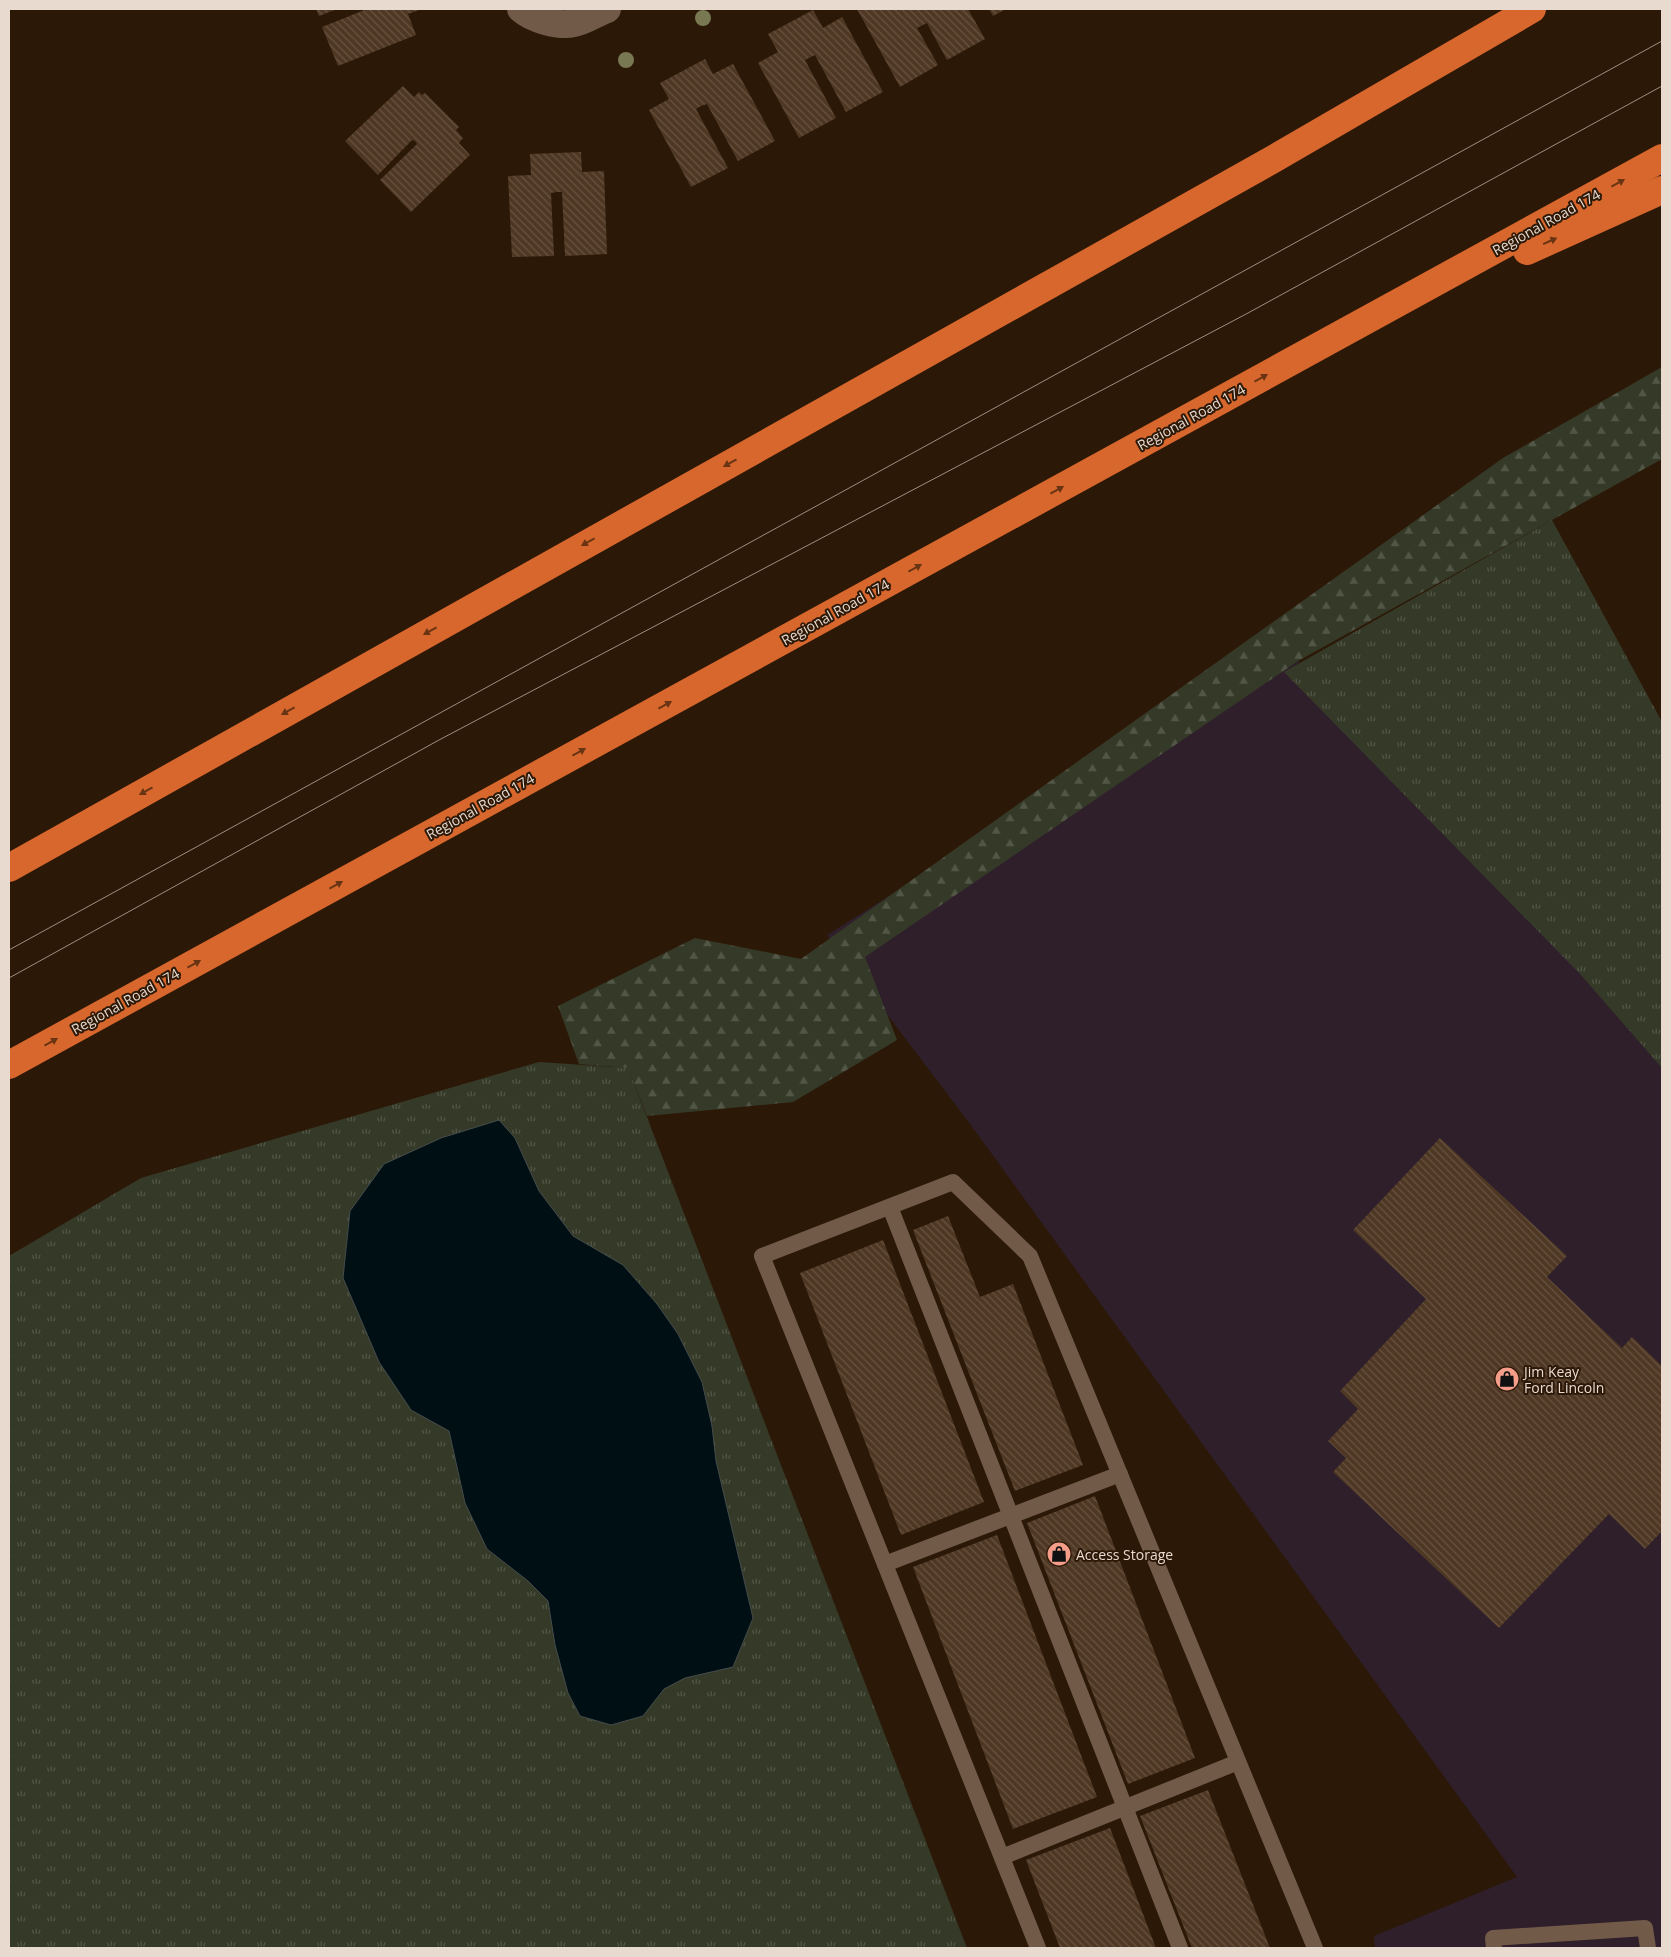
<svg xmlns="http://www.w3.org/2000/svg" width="1671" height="1957" viewBox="0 0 1671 1957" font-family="'Open Sans',sans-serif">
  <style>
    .commercial { fill: #2e1f2a }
    .grass { fill: url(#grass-tufts) }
    .forest { fill: url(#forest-firs) }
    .water { fill: #000f14; stroke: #464c4c }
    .building { fill: url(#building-back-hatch) }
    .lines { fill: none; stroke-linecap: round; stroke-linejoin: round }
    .service { stroke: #725a48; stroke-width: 16 }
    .minor { stroke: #725a48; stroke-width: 28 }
    .motorway { stroke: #d7672c; stroke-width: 28 }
    .tram { stroke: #9e8e80; stroke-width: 1 }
    .tree { fill: #787852 }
    .oneway { fill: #683414 }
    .labels { text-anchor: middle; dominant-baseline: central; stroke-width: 4; stroke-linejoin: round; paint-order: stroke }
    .street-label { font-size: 14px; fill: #e8dacf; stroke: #2c1807 }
    .poi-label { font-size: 14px; fill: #e8dacf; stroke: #2c1807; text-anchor: start }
  </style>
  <defs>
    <pattern id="grass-tufts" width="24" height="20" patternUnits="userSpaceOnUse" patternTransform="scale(1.25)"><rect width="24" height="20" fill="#353a28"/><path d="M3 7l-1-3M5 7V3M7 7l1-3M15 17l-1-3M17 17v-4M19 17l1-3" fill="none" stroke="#525646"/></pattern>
    <pattern id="forest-firs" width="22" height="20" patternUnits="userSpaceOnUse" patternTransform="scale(1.25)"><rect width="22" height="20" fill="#353a28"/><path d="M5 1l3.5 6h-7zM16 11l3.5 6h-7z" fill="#525646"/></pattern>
    <pattern id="building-back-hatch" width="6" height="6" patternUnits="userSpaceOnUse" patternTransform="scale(1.25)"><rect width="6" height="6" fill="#4e3723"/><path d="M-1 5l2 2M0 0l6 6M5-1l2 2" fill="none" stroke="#685342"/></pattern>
  </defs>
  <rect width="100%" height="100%" fill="#2c1807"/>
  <polygon class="commercial" points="1284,647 1662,1031 1662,1948 1375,1948 1374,1936 1517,1877 970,1124 827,935"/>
  <g class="grass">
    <polygon points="1552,520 1662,722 1662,1068 1581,975 1284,672"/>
    <polygon points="539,1062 628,1068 967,1948 9,1948 9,1256 141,1178"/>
  </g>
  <polygon class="forest" points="1662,367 1662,459 1298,661 865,957 897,1040 793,1102 647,1116 628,1068 579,1064 558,1006 695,938 801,959 1503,458"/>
  <polygon class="water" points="499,1120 515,1138 539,1191 573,1236 623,1265 657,1304 678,1334 702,1382 712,1426 716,1461 753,1618 733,1667 685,1678 664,1689 643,1716 611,1725 580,1716 568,1693 555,1645 548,1601 528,1581 487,1549 465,1503 449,1431 411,1410 379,1362 343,1278 350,1211 384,1164 441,1138"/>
  <g class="building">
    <polygon points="316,9 337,9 319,16"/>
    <polygon points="367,9 422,9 408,14 416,35 338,66 322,27"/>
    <polygon points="857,9 968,9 985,39 947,60 927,23 917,28 938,65 900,87"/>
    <polygon points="989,9 1006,9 993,16"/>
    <polygon points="813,10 823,28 842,17 883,92 846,112 815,55 805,60 836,118 799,138 758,63 778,52 768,34"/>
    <polygon points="705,59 713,74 733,64 775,141 738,161 707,104 701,106 696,109 728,168 691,187 649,110 669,99 660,83"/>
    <polygon points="403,86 414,97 419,92 422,95 425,93 459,127 456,130 463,138 459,143 470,155 411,212 380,180 417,144 415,141 412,140 378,175 345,141"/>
    <polygon points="581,152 582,172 604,171 607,254 565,256 562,192 557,192 551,193 554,256 512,257 508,176 531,175 530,154"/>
    <polygon points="1440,1138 1567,1256 1547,1277 1622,1348 1632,1337 1662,1366 1662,1531 1645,1549 1609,1514 1499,1628 1333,1472 1346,1458 1328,1441 1358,1409 1340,1391 1426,1299 1353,1230"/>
    <polygon points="948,1216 980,1297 1013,1284 1083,1465 1015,1491 913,1230"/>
    <polygon points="883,1240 984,1502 901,1535 800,1273"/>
    <polygon points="1095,1496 1195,1758 1128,1784 1027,1523"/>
    <polygon points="997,1535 1097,1797 1013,1829 913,1567"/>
    <polygon points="1208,1790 1270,1948 1192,1948 1140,1816"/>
    <polygon points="1110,1828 1156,1948 1060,1948 1026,1860"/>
  </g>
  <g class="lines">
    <g class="service">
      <polyline points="890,1207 1180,1948"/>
      <polyline points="885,1564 1120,1474"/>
      <polyline points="1002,1857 1238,1762"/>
      <polyline points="1038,1948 762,1256 953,1182 1030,1256 1315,1948"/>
      <polyline points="1494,1948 1493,1938 1645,1928 1648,1948"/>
    </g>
    <path class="minor" d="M521,9C532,19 559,27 574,23C585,21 596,13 607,9"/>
    <g class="motorway">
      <polyline points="1527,251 1662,190"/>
      <polyline points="9,868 1270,161 1532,9"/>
      <polyline points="9,1065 1662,158"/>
    </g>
    <g class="tram">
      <polyline points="9,950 1662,41"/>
      <polyline points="9,978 439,740 1248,313 1662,86"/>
    </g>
  </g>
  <g class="tree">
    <circle cx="703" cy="18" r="8"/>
    <circle cx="626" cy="60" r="8"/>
  </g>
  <defs><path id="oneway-solid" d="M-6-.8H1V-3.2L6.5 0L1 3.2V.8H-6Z" transform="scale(1.25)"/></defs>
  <g class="oneway">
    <use href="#oneway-solid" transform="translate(1618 183) rotate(-29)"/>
    <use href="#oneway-solid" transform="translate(1550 241) rotate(-24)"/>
    <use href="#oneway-solid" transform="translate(1261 378) rotate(-29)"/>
    <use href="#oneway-solid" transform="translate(730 463) rotate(151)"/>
    <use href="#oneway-solid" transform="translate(1057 490) rotate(-29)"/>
    <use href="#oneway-solid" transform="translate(588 542) rotate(151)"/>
    <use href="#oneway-solid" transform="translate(915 568) rotate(-29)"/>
    <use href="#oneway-solid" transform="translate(430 631) rotate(151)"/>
    <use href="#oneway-solid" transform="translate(665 705) rotate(-29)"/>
    <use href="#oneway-solid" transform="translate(288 711) rotate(151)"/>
    <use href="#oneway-solid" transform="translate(579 752) rotate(-29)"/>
    <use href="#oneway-solid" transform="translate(146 791) rotate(151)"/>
    <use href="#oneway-solid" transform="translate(336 885) rotate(-29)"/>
    <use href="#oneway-solid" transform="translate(194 964) rotate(-29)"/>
    <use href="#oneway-solid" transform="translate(51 1042) rotate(-29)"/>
  </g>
  <defs>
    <symbol id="shop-disc" viewBox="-11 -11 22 22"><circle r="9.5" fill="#f49e8a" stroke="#2c1807"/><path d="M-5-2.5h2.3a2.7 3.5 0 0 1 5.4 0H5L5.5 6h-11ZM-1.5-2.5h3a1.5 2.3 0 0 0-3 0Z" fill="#111"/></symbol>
  </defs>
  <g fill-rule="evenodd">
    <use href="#shop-disc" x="1493" y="1365" width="28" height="28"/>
    <use href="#shop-disc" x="1045" y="1540" width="28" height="28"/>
  </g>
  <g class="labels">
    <g class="street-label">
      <text transform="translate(1546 222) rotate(-29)">Regional Road 174</text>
      <text transform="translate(1191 417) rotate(-29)">Regional Road 174</text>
      <text transform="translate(835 612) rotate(-29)">Regional Road 174</text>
      <text transform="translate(480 806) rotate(-29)">Regional Road 174</text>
      <text transform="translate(125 1001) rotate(-29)">Regional Road 174</text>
    </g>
    <g class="poi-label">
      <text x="1524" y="1371">Jim Keay<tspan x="1524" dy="16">Ford Lincoln</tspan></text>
      <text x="1076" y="1554">Access Storage</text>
    </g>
  </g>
  <rect width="1671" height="1957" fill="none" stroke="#e8dacf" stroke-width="20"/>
</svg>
